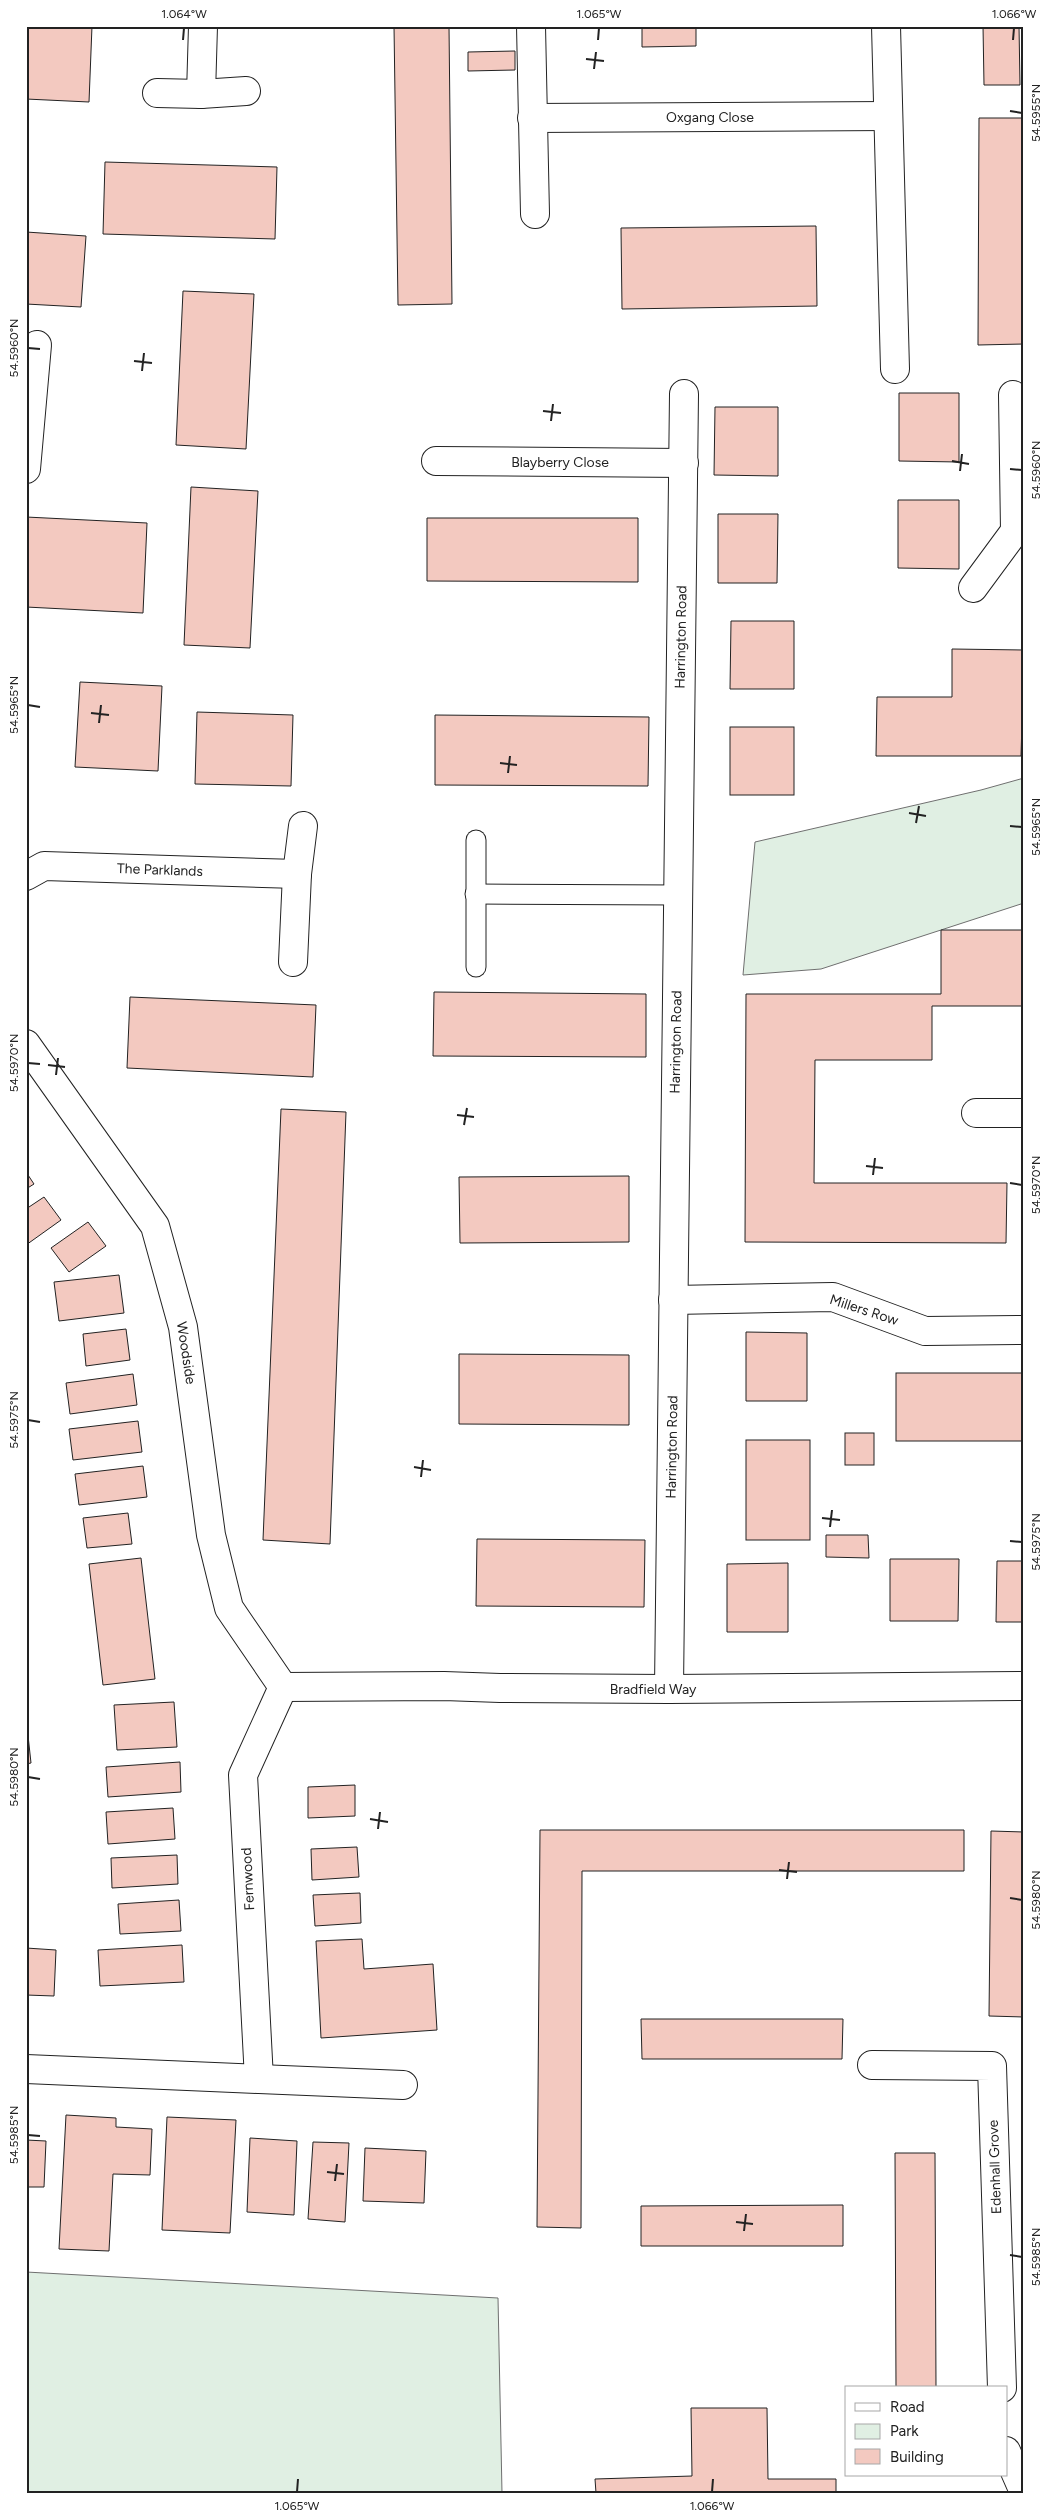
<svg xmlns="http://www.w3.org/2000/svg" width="1050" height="2519" viewBox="0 0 1050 2519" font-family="Figtree,sans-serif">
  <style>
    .green { fill: #e0efe3; stroke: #6f6f6f }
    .building { fill: #f3c9c0; stroke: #222 }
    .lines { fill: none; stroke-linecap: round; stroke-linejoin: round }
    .service-casing { stroke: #222; stroke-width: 21 }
    .minor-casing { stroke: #222; stroke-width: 30 }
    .service { stroke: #fff; stroke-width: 19 }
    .minor { stroke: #fff; stroke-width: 28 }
    .ticks { fill: none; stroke: #222; stroke-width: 2 }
    .labels { text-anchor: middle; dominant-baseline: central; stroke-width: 4; stroke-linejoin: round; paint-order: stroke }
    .street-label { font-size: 14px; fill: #222; stroke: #fff }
    .neatline { fill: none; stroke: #222; stroke-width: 2 }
    .ticks-label { font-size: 12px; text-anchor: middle; fill: #222 }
  </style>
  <rect width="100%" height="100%" fill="#fff"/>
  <g class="green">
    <polygon points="1024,778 1024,903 821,969 743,975 755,842 981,790"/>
    <polygon points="26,2272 498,2298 502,2493 26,2493"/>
  </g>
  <g class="building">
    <polygon points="26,26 92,26 89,102 26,99"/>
    <polygon points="394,26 449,26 452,304 398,305"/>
    <polygon points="642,26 696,26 696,46 642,47"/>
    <polygon points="983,26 1019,26 1020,85 984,85"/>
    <polygon points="515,51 515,70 468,71 468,52"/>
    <polygon points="979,118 1024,118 1024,344 978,345"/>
    <polygon points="105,162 277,167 275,239 103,234"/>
    <polygon points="816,226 817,306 622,309 621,228"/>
    <polygon points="26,232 86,236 81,307 26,304"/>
    <polygon points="183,291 254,294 246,449 176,445"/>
    <polygon points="899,393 959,393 959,462 899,461"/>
    <polygon points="715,407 778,407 778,476 714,475"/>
    <polygon points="191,487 258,491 250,648 184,645"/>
    <polygon points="898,500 959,500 959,569 898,568"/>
    <polygon points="718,514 778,514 777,583 718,583"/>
    <polygon points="26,517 147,523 143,613 26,607"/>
    <polygon points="427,518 638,518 638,582 427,581"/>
    <polygon points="731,621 794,621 794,689 730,689"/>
    <polygon points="952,649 1024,650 1021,756 876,756 877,697 952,697"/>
    <polygon points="80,682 162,686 158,771 75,767"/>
    <polygon points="197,712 293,715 291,786 195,784"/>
    <polygon points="435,715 649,717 648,786 435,785"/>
    <rect x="730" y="727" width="64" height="68"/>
    <polygon points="941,930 1024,930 1024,1006 932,1006 932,1060 815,1060 814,1183 1007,1183 1006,1243 745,1242 746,994 941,994"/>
    <polygon points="434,992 646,994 646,1057 433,1056"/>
    <polygon points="130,997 316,1005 313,1077 127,1068"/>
    <polygon points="281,1109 346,1112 330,1544 263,1540"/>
    <polygon points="26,1172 34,1184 26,1189"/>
    <polygon points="629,1176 629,1242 460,1243 459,1177"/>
    <polygon points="44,1197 61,1220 26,1245 26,1209"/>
    <polygon points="88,1222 106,1246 69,1272 51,1248"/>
    <polygon points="119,1275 124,1313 59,1321 54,1282"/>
    <polygon points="126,1329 130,1360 86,1366 83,1334"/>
    <polygon points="746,1332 807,1333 807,1401 746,1401"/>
    <polygon points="459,1354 629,1355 629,1425 459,1424"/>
    <rect x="896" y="1373" width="128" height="68"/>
    <polygon points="133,1374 137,1405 70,1414 66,1383"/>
    <polygon points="138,1421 142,1452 73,1460 69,1429"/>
    <rect x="845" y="1433" width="29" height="32"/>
    <rect x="746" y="1440" width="64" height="100"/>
    <polygon points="143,1466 147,1497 79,1505 75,1474"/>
    <polygon points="128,1513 132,1544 87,1548 83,1518"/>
    <polygon points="826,1535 868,1535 869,1558 826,1557"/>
    <polygon points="477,1539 645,1540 644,1607 476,1606"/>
    <polygon points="141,1558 155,1679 103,1685 89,1564"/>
    <polygon points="890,1559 959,1559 958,1621 890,1621"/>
    <polygon points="997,1561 1024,1561 1024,1622 996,1622"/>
    <polygon points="788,1563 788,1632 727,1632 727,1564"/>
    <polygon points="174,1702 177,1747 117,1750 114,1705"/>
    <polygon points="26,1717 31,1763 26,1764"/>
    <polygon points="180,1762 181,1792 108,1797 106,1767"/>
    <polygon points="355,1785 355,1816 308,1818 308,1787"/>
    <polygon points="173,1808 175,1839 108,1844 106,1812"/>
    <polygon points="540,1830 964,1830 964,1871 582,1871 581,2228 537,2227"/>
    <polygon points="991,1831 1024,1832 1024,2017 989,2016"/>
    <polygon points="357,1847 359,1877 312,1880 311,1849"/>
    <polygon points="177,1855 178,1884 112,1888 111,1858"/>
    <polygon points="360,1893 361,1923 315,1926 313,1895"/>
    <polygon points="179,1900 181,1931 120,1934 118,1904"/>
    <polygon points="362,1939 364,1969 433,1964 437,2030 321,2038 316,1941"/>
    <polygon points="182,1945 184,1982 100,1986 98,1950"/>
    <polygon points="26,1948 56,1950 54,1996 26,1995"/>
    <polygon points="641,2019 843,2019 842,2059 642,2059"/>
    <polygon points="66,2115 116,2118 116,2127 152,2129 150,2175 113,2174 109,2251 59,2249"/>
    <polygon points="167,2117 236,2120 230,2233 162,2230"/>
    <polygon points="250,2138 297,2141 294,2215 247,2212"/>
    <polygon points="26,2140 46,2141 44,2187 26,2187"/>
    <polygon points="313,2142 349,2143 345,2222 308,2219"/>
    <polygon points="365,2148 426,2151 424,2203 363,2201"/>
    <polygon points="895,2153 935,2153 936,2388 896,2388"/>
    <polygon points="843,2205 843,2246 641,2246 641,2206"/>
    <polygon points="691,2408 767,2408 768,2479 836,2479 836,2493 596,2493 595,2479 692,2476"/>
  </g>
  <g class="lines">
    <defs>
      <g id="service">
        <polyline points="476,840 476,967"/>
        <polyline points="475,894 678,895"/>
      </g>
      <g id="minor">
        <polyline points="531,26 535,214"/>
        <polyline points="886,26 895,369"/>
        <polyline points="157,93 201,94 246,91"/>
        <polyline points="201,94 203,26"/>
        <polyline points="532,118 888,116"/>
        <polyline points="436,461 684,463"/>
        <polyline points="26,469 37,345"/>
        <polyline points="973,588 1015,531 1013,395"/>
        <polyline points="26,876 44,866 297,874"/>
        <polyline points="293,962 297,874 303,826"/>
        <polyline points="26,1044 155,1226 183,1327 211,1535 229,1608 283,1687"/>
        <polyline points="976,1113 1024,1113"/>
        <polyline points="673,1300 833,1297 925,1331 1024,1330"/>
        <polyline points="283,1687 444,1686 500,1688 669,1689 1024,1686"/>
        <polyline points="669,1689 684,394"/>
        <polyline points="872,2065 992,2066 1002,2388"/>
        <polyline points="26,2069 259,2079 243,1775 283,1687"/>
        <polyline points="259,2079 403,2085"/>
        <polyline points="1006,2451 1024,2492"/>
      </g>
    </defs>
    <use href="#service" class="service-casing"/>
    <use href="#minor" class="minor-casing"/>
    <use href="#service" class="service"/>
    <use href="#minor" class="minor"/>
  </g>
  <path class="ticks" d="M183,40L184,28M598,40L599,28M1013,40L1014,28M586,59L604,61M594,69L596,52M1010,111L1022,113M28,348L40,349M134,361L152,363M142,371L144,353M543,411L561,413M551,421L553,404M952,461L969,464M1010,469L1022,470M960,471L962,454M28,705L40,707M91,713L109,715M99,723L101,705M500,763L517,765M508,773L510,756M909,813L926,816M916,823L919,806M1010,826L1022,827M28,1063L40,1064M48,1065L65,1067M56,1075L58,1058M457,1115L474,1117M464,1125L467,1108M866,1166L883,1168M873,1175L875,1158M1010,1183L1022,1185M28,1420L40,1422M414,1467L431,1470M421,1477L423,1460M822,1518L840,1520M830,1527L832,1510M1010,1541L1022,1542M28,1777L40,1779M370,1819L388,1822M378,1829L380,1812M779,1870L797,1872M787,1879L789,1862M1010,1898L1022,1900M28,2135L40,2136M327,2172L344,2174M335,2181L337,2164M736,2222L753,2224M744,2231L746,2214M1010,2255L1022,2257M297,2492L298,2479M712,2492L713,2479"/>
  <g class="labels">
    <g class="street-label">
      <text x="710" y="117">Oxgang Close</text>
      <text x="560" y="462">Blayberry Close</text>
      <text transform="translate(681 637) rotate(-89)">Harrington Road</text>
      <text transform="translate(160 870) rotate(2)">The Parklands</text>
      <text transform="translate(676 1042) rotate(-89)">Harrington Road</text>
      <text transform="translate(864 1310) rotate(18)">Millers Row</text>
      <text transform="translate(186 1353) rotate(81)">Woodside</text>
      <text transform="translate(672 1447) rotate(-89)">Harrington Road</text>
      <text x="653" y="1689">Bradfield Way</text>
      <text transform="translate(248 1879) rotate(-93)">Fernwood</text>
      <text transform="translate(995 2167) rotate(-92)">Edenhall Grove</text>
    </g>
  </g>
  <rect width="1050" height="2519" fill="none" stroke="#ffffff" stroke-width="55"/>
  <rect x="845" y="2386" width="162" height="90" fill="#ffffff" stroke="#a7a7a7"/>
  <rect x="855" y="2403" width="25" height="8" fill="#ffffff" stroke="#a7a7a7"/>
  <text x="890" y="2412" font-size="15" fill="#222222">Road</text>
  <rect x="855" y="2424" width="25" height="15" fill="#e0efe3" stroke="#a7a7a7"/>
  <text x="890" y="2436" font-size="15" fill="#222222">Park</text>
  <rect x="855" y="2449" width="25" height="15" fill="#f3c9c0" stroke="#a7a7a7"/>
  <text x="890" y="2462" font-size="15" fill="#222222">Building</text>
  <rect x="28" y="28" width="994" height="2464" class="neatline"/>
  <g class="ticks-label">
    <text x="184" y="18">1.064°W</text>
    <text x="599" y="18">1.065°W</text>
    <text x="1014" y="18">1.066°W</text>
    <text transform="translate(1036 113) rotate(-90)" y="4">54.5955°N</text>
    <text transform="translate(14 348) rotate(-90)" y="4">54.5960°N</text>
    <text transform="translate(1036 470) rotate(-90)" y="4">54.5960°N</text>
    <text transform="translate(14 705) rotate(-90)" y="4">54.5965°N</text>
    <text transform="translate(1036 827) rotate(-90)" y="4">54.5965°N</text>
    <text transform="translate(14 1063) rotate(-90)" y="4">54.5970°N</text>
    <text transform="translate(1036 1185) rotate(-90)" y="4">54.5970°N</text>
    <text transform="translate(14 1420) rotate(-90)" y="4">54.5975°N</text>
    <text transform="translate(1036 1542) rotate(-90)" y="4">54.5975°N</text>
    <text transform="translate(14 1777) rotate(-90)" y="4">54.5980°N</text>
    <text transform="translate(1036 1900) rotate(-90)" y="4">54.5980°N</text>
    <text transform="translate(14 2135) rotate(-90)" y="4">54.5985°N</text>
    <text transform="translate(1036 2257) rotate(-90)" y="4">54.5985°N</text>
    <text x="297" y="2510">1.065°W</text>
    <text x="712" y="2510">1.066°W</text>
  </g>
</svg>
